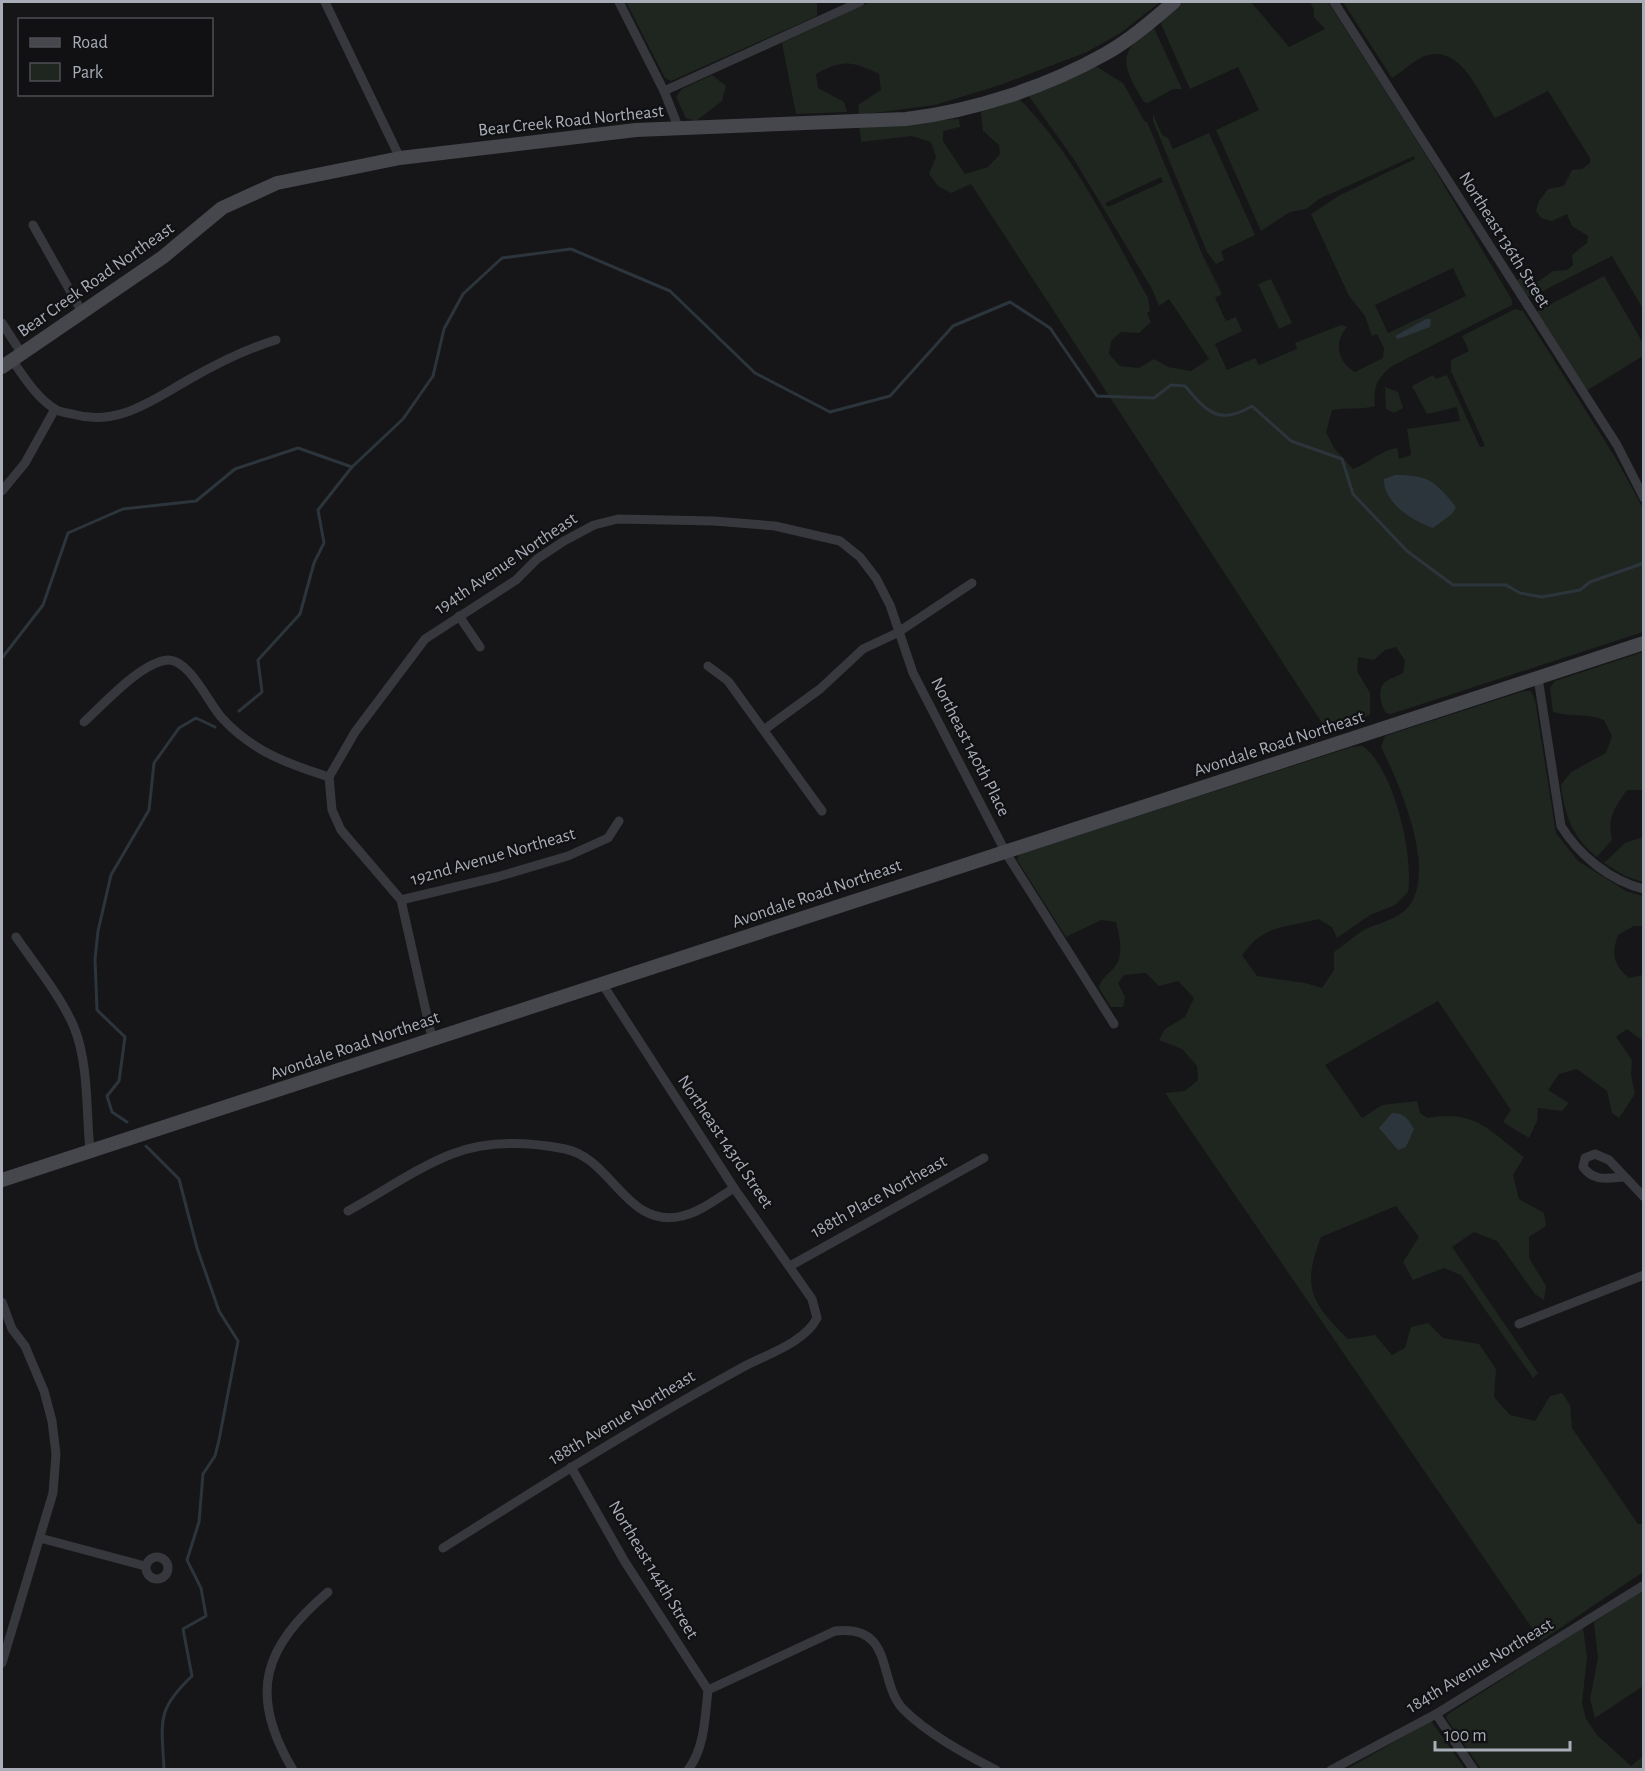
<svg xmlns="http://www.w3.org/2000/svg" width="1645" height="1771" viewBox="0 0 1645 1771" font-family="'Alegreya Sans',sans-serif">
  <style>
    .green { fill: #1e261f; fill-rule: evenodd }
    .water { fill: #2c353c }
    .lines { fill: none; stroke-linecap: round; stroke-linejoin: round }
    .stream { stroke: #2c353c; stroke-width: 3 }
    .street { stroke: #37383d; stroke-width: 9 }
    .secondary { stroke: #45474d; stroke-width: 14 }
    .labels { text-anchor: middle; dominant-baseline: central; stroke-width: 4.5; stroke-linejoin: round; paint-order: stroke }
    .street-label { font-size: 18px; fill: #a8adb8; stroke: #111113 }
  </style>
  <rect width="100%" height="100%" fill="#161618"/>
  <g class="green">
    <polygon points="626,2 817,2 817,16 671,81 665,78"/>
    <path d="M870,2H1160L1122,32L1087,52L1000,85L935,105L859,115L858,105L881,90L879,74C853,61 842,59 816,74L818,88L844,102L847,112L796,114L782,43Z"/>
    <path d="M1182,2H1251L1289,47L1325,29L1314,17V10L1310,2H1328L1426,155L1512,300V305L1392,366C1377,378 1373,387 1375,406C1360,410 1347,407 1332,410L1326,432L1334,448L1353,469C1369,463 1381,450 1397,448L1399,459L1411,455L1407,429L1460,421L1457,407L1427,414L1412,386L1433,375L1436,379L1447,375L1480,447L1485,446L1451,371V360L1469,351L1462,336L1515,309L1523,311L1615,457L1643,508V632L1391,714L1386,713C1381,706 1377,690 1384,683C1388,679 1398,676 1403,673L1405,661L1396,647L1385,650L1374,660L1358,657L1357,671L1370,693V715L1326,729L971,184L951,193L938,186L929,174L936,157L931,142L912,136L861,142L859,124L959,119L960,127L943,131V141L965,174L988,167L1000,154L999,145L983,131L981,112L1018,98C1070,147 1113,235 1148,298L1150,311L1147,313L1151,322L1139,333L1121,332L1111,341L1109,354L1120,366L1139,368L1154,359L1168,367L1191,371L1209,359L1169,299L1159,306L1152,289L1075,161L1028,95L1094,65L1123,83L1145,122H1147L1203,256L1222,294L1215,298L1226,321L1236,317L1242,331L1215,344L1227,370L1255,358L1259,365L1297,349L1295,343L1341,325L1347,327C1333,343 1338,362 1355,372L1383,358L1384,348L1377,334L1372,336L1365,316L1349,296L1311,214L1340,195L1415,159L1414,156L1319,199L1306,209L1290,212L1261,231L1216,130L1259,110L1238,67L1190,89L1161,24L1162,20ZM1161,177L1163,182L1108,207L1105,203ZM1453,268L1466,296L1388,333L1375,305ZM1438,486L1456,507L1433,528L1411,517Z"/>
    <path d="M1343,2H1643V309L1612,256L1531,297L1526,296L1515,281L1523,277L1536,283L1553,271L1567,270L1573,265L1572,255L1587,243L1588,236L1572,226L1567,214L1552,221L1541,218L1536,211L1539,201L1548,189L1564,186L1572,170L1582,169L1590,163V158L1548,91L1495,118C1480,95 1462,46 1428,55C1416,58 1403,71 1392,78Z"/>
    <path d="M1153,26L1182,89H1173L1148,103L1144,102C1122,65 1116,54 1153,26Z"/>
    <polygon points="712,75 726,86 722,101 696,121 686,118 676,97 682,89"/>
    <polygon points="1153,114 1162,135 1168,138 1173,149 1209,133 1255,235 1221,251 1224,260 1216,264 1207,252 1153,121"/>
    <polygon points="1604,276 1643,343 1643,356 1586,391 1536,312"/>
    <polygon points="1271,279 1292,323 1279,329 1258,284"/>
    <polygon points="1385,387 1398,392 1403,408 1394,413 1386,409"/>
    <path d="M1643,652V790H1627C1614,808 1607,818 1612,840L1597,857C1572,837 1565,816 1561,785L1571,772L1606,753L1612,736L1604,720C1586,713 1571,717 1553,712L1550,688L1555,681Z"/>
    <path d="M1524,691H1531L1535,700L1556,833L1578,861L1626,891L1643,896V926H1634L1618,935C1611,955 1613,964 1629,978L1643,975V1041L1627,1029L1616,1037L1632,1060L1631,1075L1635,1094L1619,1118L1612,1113L1607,1091L1577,1069L1559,1074L1548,1090L1569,1103L1562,1111L1538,1108L1537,1121L1529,1138L1503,1122L1511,1110L1438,1001L1325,1065L1362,1118L1382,1105L1417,1101L1420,1113L1427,1118C1475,1109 1489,1130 1524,1157L1513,1175L1519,1199L1544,1213L1546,1226L1529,1237V1258L1546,1286L1544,1300L1535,1294L1497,1241L1474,1232L1452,1247L1538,1373L1533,1378L1461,1275L1444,1268L1413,1280L1403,1262L1419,1237L1396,1206L1321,1237C1302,1287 1310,1302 1348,1339L1375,1335L1392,1355L1405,1348L1411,1327L1428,1323L1443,1338L1479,1344L1496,1369L1494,1397L1510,1415L1535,1421L1550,1396L1562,1393L1570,1405L1572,1428L1638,1524H1643V1572L1541,1641L1165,1093L1185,1091L1198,1080L1197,1066L1182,1049L1159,1040L1165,1029L1185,1017L1194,998L1178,981L1159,986L1146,973L1124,975L1118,983L1125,997L1123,1007H1111L1099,988C1101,977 1110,974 1116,965C1124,954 1119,934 1116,922L1101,920L1066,937L1017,860L1019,854L1352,747L1363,746C1394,769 1414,855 1408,892L1395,905L1370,915L1337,938L1332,927L1318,919C1283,929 1266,923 1242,955L1257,976L1305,983L1322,988L1334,970V952C1344,945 1354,936 1364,930C1378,923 1399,919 1409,906C1437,869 1399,783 1381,747L1385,736Z"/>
    <polygon points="1643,837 1643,882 1625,876 1604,863 1625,843"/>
    <polygon points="1643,1590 1643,1686 1595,1718 1590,1699 1598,1658 1594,1622"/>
    <polygon points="1583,1628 1587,1657 1582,1703 1586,1719 1597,1735 1631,1766 1643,1756 1643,1769 1481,1769 1446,1718 1448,1714"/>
    <polygon points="1431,1721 1465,1769 1345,1770"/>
  </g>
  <g class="water">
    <polygon points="1426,319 1431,319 1430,327 1398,339 1395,336"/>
    <path d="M1395,475C1429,475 1435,481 1456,507L1452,514L1433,528C1412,521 1383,502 1384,479Z"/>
    <path d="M1392,1113C1405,1113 1408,1119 1414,1129L1406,1147L1398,1150L1379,1128Z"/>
  </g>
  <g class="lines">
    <g class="stream">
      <path d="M2,658L43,605L68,533L123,509L196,501L235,469L298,448L352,467L403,419L433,376L444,329L463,294L502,258L571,249L670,291L755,373L830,412L890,396L953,326L1010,302L1050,328L1097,396L1154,398L1171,385L1185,386C1207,412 1219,426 1252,406L1291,441L1342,459L1353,494L1407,551L1453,585H1506L1520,593L1542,597L1580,590L1590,582L1644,563"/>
      <polyline points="239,711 262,692 258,660 300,614 314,563 324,543 318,510 352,467"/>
      <polyline points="127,1122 112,1112 107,1096 119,1081 125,1037 97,1010 95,959 98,931 111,875 149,810 154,763 179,728 196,718 215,727"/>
      <path d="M146,1146L179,1179L197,1248L219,1311L238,1341L219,1440L215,1456L203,1474L199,1522L187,1560L201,1588L206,1616L183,1629L192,1676C155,1711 162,1722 164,1770"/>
    </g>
    <g class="street">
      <polyline points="325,2 400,158"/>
      <polyline points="619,2 664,91 679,129"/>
      <polyline points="1334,2 1617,445 1644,498"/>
      <polyline points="664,91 860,2"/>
      <polyline points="33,225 82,312"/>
      <polyline points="2,323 22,354"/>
      <path d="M12,360C24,377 37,398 55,409C59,412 67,413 72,414C117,427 151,401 188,380C216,364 245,349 276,340"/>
      <polyline points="2,491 25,463 55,409"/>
      <polyline points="459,616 480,647"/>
      <polyline points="708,666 728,681 822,811"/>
      <path d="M1538,678L1561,826C1579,855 1610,881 1644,889"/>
      <path d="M84,722C104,704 141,662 168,660C189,659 209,704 222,718C252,751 288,764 329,777L332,810L341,830L401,900L432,1038"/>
      <polyline points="765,729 820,689 863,649 897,633 972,583"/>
      <polyline points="329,777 355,732 425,639 516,580 537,559 564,541 594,525 618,519 714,521 775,526 840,541 860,557 876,578 890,605 913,673 1006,853 1114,1024"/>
      <polyline points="401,900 497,877 568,856 608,838 619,821"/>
      <path d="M16,937C36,966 60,995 74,1027C89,1064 86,1112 90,1151"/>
      <path d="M1624,1177C1608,1178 1594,1182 1583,1167L1585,1158L1595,1154L1609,1160L1644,1197"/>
      <path d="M348,1211C381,1193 418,1167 452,1154C488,1140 529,1142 565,1149C612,1158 627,1230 682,1216C700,1212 718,1198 734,1188"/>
      <polyline points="790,1266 984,1158"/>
      <polyline points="2,1302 12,1329 25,1346 44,1391 52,1421 56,1454 53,1493 2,1663"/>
      <polyline points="1519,1324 1644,1275"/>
      <polyline points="571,1467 625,1562 708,1690"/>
      <polyline points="40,1538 145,1566"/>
      <path d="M443,1548C543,1485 642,1422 745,1366C768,1354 805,1342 817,1318L812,1299L734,1188L603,985"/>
      <circle cx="157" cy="1568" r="11"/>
      <path d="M708,1690L835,1631C895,1624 877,1681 903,1709C928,1734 965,1754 996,1770"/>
      <polyline points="1436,1714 1474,1770"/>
      <path d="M293,1770C247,1693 264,1647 328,1592"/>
      <path d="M688,1770C705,1747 705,1717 708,1690"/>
      <polyline points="1331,1770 1436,1714 1644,1585"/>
    </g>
    <g class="secondary">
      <path d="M2,367L163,257L222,208L277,183L400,158L636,130L906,119C974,111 1046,87 1105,54C1130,40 1153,20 1174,2"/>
      <polyline points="2,1180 1644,643"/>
    </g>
  </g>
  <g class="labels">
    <g class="street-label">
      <text transform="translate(571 121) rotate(-6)">Bear Creek Road Northeast</text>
      <text transform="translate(1504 240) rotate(58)">Northeast 136th Street</text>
      <text transform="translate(96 280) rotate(-35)">Bear Creek Road Northeast</text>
      <text transform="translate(506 564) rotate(-34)">194th Avenue Northeast</text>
      <text transform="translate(1279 744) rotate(-18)">Avondale Road Northeast</text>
      <text transform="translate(970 747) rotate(63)">Northeast 140th Place</text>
      <text transform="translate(493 857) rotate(-16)">192nd Avenue Northeast</text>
      <text transform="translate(817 894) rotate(-19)">Avondale Road Northeast</text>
      <text transform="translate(355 1046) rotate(-19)">Avondale Road Northeast</text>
      <text transform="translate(725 1142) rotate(56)">Northeast 143rd Street</text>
      <text transform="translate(879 1197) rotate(-29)">188th Place Northeast</text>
      <text transform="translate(622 1418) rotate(-31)">188th Avenue Northeast</text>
      <text transform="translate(653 1570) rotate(59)">Northeast 144th Street</text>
      <text transform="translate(1480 1666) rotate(-31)">184th Avenue Northeast</text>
    </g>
  </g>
  <rect width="1645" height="1771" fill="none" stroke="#a8adb8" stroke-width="6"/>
  <rect x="18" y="18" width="195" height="78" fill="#111113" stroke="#4d4f55" stroke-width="1.5"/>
  <rect x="30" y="38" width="30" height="9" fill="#45474d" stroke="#4d4f55" stroke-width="1.5"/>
  <text x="72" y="48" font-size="18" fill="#a8adb8">Road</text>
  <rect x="30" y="63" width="30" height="18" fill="#1e261f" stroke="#4d4f55" stroke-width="1.5"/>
  <text x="72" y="78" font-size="18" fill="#a8adb8">Park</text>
  <path d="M1435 1741v9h135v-9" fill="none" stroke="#a8adb8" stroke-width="3"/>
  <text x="1444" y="1741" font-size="18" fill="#a8adb8" stroke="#111113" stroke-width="4.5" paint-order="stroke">100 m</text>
</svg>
